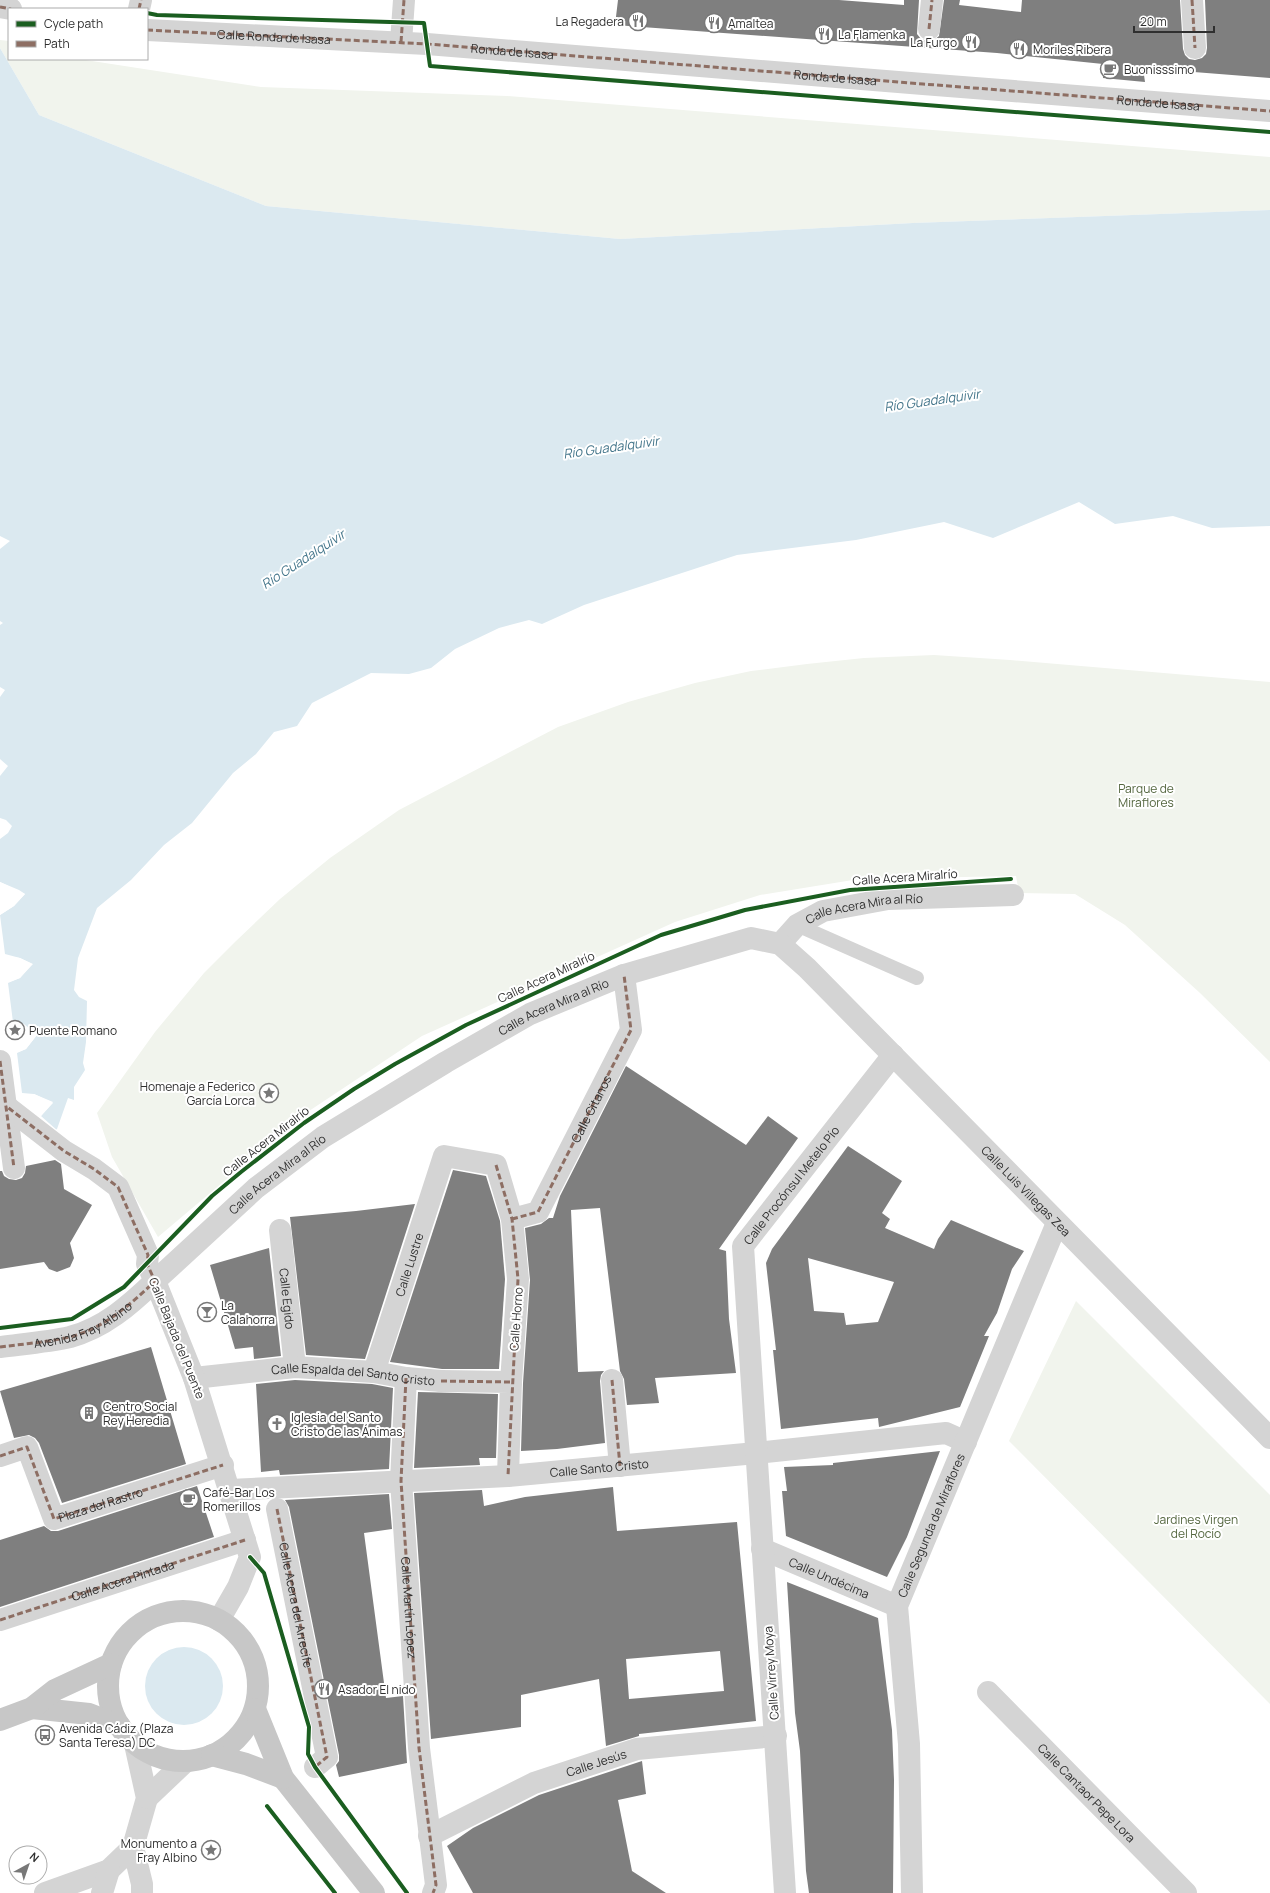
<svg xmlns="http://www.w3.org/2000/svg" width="1270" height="1893" viewBox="0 0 1270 1893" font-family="Manrope,sans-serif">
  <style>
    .green { fill: #f1f4ed }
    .water { fill: #dbe9f0 }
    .pier { fill: #fff }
    .building { fill: #7f7f7f; fill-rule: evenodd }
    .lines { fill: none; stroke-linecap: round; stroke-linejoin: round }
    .service { stroke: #d4d4d4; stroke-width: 14 }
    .pedestrian { stroke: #d4d4d4; stroke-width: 22 }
    .minor { stroke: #d4d4d4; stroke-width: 22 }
    .tertiary { stroke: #d4d4d4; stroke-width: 22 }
    .primary { stroke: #c7c7c7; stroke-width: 22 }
    .quiet { stroke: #8d6e63; stroke-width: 3; stroke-dasharray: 6 3; stroke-linecap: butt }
    .cycleway-casing { stroke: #fff; stroke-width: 6 }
    .cycleway { stroke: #1b5e20; stroke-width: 4 }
    .labels { text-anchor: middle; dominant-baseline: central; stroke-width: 4; stroke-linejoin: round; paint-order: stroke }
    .poi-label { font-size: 12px; fill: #2f2f2f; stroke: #fff; text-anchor: start }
    .street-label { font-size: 12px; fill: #2f2f2f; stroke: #fff }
    .park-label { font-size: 12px; fill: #556740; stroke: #fff }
    .water-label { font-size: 13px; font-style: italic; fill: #43758a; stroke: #fff }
  </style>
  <rect width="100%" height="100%" fill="#fff"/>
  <g class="green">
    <polygon points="0,40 9,41 9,59 79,59 261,87 507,96 1270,157 1270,210 913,223 620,239 266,206 39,115 0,48"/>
    <polygon points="934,655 1010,660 1270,682 1270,1062 1200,993 1125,925 1075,894 1019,893 1016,876 859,879 760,895 675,922 422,1036 300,1117 158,1237 112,1157 97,1113 155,1032 204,973 236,941 280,899 330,858 399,810 558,727 628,702 695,683 751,671 807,664 864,658"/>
    <polygon points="1076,1301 1270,1495 1270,1704 1009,1441"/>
  </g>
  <g class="water">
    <path d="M0,48L39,115L266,206L620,239L913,223L1270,210V526L1212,528L1173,516L1115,524L1079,502L993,538L944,522L856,540L737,555L584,605L542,624L529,620L499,628L455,649L431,668L409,674L371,673L312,703L297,726L274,732L256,754L233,773L192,823L164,845L131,880L97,908L78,958L74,990L79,997L87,1001L86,1042L83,1063L85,1070L74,1087V1100L68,1098L57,1129L27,1150L41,1116L53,1103L34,1094H22L0,1059L26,1049L37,1035C22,1023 19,1021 0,1026V985L20,978L32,964L20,958L0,955V915L14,906L25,894L19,890L0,882V839L8,833L12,826L6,820L0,818V776L8,766L0,759V697L5,690L0,687V625L3,623L0,621V549L10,541L0,536Z"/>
    <circle cx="184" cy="1686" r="39"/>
  </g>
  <polygon class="pier" points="0,882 25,894 14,906 0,915 5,954 20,958 33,964 20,978 8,983 13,1022 24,1024 37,1035 26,1049 17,1053 22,1093 34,1094 53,1102 41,1116 58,1131 28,1152 0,1164 0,1132 23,1128 40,1115 50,1103 33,1096 23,1096 0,1103 0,1057 24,1047 34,1035 23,1026 13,1025 0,1028 0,983 19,976 30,965 19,960 5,956 0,957 0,913 13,905 22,895 0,884"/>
  <g class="building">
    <polygon points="618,0 839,0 904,5 904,0 919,0 917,34 921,39 928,41 934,40 939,36 944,0 960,0 959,5 1021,12 1022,0 1180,0 1183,49 1185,55 1189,59 1195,60 1202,58 1206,54 1207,48 1205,0 1270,0 1270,78 1143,68 1145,82 1103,78 1103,64 997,53 615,25"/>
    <polygon points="626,1066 746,1145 768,1116 798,1138 719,1249 726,1251 729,1319 736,1373 655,1378 659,1403 627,1405 624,1379 620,1371 600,1208 571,1210 578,1372 604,1371 601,1375 600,1381 605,1443 557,1449 521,1451 523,1383 530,1280 525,1228 541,1224 549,1218 553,1218 560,1196"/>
    <path d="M848,1146L902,1181L882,1213L890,1219L885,1228L934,1249L938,1239L951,1220L1024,1251L1012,1269L997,1313L984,1336H989L960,1407L879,1427L878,1418L781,1429L773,1350H776L766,1263L772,1249ZM808,1258L894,1282L878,1322L846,1325L844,1313L814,1311Z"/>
    <polygon points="55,1160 61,1164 64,1189 92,1205 70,1243 74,1258 70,1267 57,1272 49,1269 44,1262 0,1269 0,1171 2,1171 4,1176 9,1179 16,1180 22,1178 25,1173 26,1166"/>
    <polygon points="453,1170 486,1176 500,1221 505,1279 499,1369 442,1369 390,1362"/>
    <polygon points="415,1204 365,1359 306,1355 290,1217 356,1211"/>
    <polygon points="269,1248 281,1356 254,1359 253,1347 235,1349 210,1265"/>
    <polygon points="151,1347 186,1464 62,1503 39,1443 35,1438 29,1435 14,1438 0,1391"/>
    <polygon points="295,1380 372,1384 393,1388 389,1469 280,1475 279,1470 261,1472 256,1384"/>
    <polygon points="418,1392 498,1394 496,1458 479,1458 480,1465 414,1468"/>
    <polygon points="940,1451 907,1537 887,1577 786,1536 782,1491 787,1491 784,1467 833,1465 833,1463"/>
    <polygon points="197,1486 214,1537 0,1607 0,1540 44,1526 51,1531 58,1531"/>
    <path d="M613,1487L617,1531L737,1522L756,1721L639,1734V1736L606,1746L599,1679L521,1695V1727L431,1739L414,1493L482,1490L484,1506L525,1497ZM720,1651L724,1691L629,1699L626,1659Z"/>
    <polygon points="389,1494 392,1529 364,1533 386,1698 403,1696 407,1763 339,1777 336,1765 339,1761 339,1755 289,1507 285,1500"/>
    <polygon points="787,1582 878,1618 892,1730 894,1780 893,1893 809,1893 806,1871 800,1751 795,1713"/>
    <polygon points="642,1761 646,1794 618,1800 632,1871 666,1893 473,1893 447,1846 473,1828 539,1795"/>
  </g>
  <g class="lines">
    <polyline class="service" points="797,925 917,978"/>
    <g class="pedestrian">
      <polyline points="1192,0 1195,48"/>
      <polyline points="139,9 141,0"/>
      <polyline points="929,29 932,0"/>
      <polyline points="401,42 404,0"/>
      <polyline points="0,1061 14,1168"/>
      <path d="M0,1347C23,1344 48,1342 70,1337C104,1328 130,1305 155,1281L147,1264L148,1255L118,1187L94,1169L64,1151L6,1106"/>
      <polyline points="612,1380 620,1466"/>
      <polyline points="441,1381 511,1382 508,1476"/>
      <polyline points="0,1456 27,1447 54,1519 223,1465"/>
      <path id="s1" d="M277,1509L327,1757L315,1767"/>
      <polyline points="0,1620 245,1540"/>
    </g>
    <g class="minor">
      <polyline points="0,7 11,9"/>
      <path id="s2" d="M147,30L427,44L923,84L1270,111"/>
      <path id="s3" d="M780,944L797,925L823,911L888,899L1013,895"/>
      <polyline points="512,1219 538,1212 631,1030 624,975"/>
      <path id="s4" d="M280,1230L295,1367"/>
      <path id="s5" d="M374,1372L444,1156L496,1165L512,1219L518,1279L511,1382"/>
      <path id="s6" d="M194,1378L295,1367L374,1372L406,1378L441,1381"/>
      <path id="s7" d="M406,1378L401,1481L419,1748L436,1885L433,1893"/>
      <path id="s8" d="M230,1490L508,1476L756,1453L946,1433L966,1442"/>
      <path id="s9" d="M762,1549L897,1606"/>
      <path id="s10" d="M988,1692L1186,1893"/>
      <polyline points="135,1744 147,1798 133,1847 142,1884 142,1893"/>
      <polyline points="147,1798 186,1761"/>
      <path id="s11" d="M429,1836L534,1783L637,1749L776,1736"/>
      <polyline points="45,1893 109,1870 133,1847"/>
      <polyline points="102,1893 109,1870"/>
      <path id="s12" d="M785,1893L743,1246L893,1055"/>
      <path id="s13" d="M912,1893L909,1744L897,1606L1057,1223"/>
    </g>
    <path class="tertiary" id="s14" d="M219,1620L238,1587L250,1557L194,1378L155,1281L256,1188L323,1137L446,1062L530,1014L624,975L751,938L780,944L807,968L1270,1438"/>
    <g class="primary">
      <circle cx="183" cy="1686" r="75"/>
      <polyline points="32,1708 89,1714 120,1726"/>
      <polyline points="255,1709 283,1778 374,1893"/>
      <polyline points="0,1720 32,1708 55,1690 111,1664"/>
      <polyline points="212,1755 246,1764 283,1778"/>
    </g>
    <g class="quiet">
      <polyline points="1192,0 1195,48"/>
      <polyline points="0,7 11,9"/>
      <polyline points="139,9 141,0"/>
      <polyline points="929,29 932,0"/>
      <polyline points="147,30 427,44 923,84 1270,111"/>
      <polyline points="401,42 404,0"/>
      <polyline points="0,1061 14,1168"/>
      <polyline points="496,1165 512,1219 518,1279 508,1476"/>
      <path id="s15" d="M512,1219L538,1212L631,1030L624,975"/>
      <path id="s16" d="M0,1347C23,1344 48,1342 70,1337C104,1328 130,1305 155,1281L147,1264L148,1255L118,1187L94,1169L64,1151L6,1106"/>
      <polyline points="406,1378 401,1481 419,1748 436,1885 433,1893"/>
      <polyline points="612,1380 620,1466"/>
      <polyline points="441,1381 511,1382"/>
      <path id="s17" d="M0,1456L27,1447L54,1519L223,1465"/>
      <polyline points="277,1509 327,1757 315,1767"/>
      <path id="s18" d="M0,1620L245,1540"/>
    </g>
    <defs>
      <g id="cycleway">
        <polyline points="147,13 157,15 424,23 430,66 1270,132"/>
        <polyline points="0,1328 72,1319 124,1287 212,1196 241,1172 304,1123 354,1089 395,1064 466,1025 661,935 745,910 850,890 1011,879"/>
        <polyline points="250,1557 264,1573 309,1727 308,1754 315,1767 407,1893"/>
        <polyline points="267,1806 335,1893"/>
      </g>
    </defs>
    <use href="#cycleway" class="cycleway-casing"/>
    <use href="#cycleway" class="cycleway"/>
  </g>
  <defs>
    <symbol id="restaurant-ring" viewBox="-11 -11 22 22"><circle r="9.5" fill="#fff" stroke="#787878" stroke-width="1.5"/><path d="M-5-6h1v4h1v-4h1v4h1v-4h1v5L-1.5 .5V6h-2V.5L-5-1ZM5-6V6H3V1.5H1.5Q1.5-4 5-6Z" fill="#787878"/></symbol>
    <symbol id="cafe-ring" viewBox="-11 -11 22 22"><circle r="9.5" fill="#fff" stroke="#787878" stroke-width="1.5"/><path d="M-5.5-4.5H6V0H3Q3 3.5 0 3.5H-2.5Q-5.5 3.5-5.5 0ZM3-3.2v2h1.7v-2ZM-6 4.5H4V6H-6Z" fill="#787878"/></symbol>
    <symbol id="sight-ring" viewBox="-11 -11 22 22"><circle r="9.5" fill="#fff" stroke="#787878" stroke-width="1.5"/><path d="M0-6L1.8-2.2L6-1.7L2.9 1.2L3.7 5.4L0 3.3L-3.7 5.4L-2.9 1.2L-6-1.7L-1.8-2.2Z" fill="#787878"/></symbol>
    <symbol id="bar-ring" viewBox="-11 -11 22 22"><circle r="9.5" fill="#fff" stroke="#787878" stroke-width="1.5"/><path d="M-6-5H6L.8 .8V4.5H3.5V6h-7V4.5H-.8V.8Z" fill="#787878"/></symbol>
    <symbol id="building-ring" viewBox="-11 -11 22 22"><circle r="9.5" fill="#fff" stroke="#787878" stroke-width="1.5"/><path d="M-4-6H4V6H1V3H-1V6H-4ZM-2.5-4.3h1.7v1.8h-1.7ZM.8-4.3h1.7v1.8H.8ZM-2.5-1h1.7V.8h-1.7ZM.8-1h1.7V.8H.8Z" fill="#787878"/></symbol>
    <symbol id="church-ring" viewBox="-11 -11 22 22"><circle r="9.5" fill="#fff" stroke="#787878" stroke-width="1.5"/><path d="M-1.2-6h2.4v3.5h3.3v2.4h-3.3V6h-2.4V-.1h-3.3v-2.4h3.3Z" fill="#787878"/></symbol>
    <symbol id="bus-ring" viewBox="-11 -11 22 22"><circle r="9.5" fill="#fff" stroke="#787878" stroke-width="1.5"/><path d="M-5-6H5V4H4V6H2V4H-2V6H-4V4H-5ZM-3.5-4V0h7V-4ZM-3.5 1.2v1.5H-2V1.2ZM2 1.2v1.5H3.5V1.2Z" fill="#787878"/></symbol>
  </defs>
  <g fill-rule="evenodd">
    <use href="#restaurant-ring" x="627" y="10" width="22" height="22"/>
    <use href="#restaurant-ring" x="703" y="12" width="22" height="22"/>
    <use href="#restaurant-ring" x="813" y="23" width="22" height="22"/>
    <use href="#restaurant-ring" x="960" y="31" width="22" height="22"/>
    <use href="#restaurant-ring" x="1008" y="38" width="22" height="22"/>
    <use href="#cafe-ring" x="1099" y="58" width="22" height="22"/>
    <use href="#sight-ring" x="4" y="1019" width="22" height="22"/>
    <use href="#sight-ring" x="258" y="1082" width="22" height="22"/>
    <use href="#bar-ring" x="196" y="1301" width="22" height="22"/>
    <use href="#building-ring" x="78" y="1402" width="22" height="22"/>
    <use href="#church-ring" x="266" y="1413" width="22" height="22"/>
    <use href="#cafe-ring" x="178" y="1488" width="22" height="22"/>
    <use href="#restaurant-ring" x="313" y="1678" width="22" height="22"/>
    <use href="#bus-ring" x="34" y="1724" width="22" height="22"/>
    <use href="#sight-ring" x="200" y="1839" width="22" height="22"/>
  </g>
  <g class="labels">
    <g class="poi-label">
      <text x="624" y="21" text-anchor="end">La Regadera</text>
      <text x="728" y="23">Amaltea</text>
      <text x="838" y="34">La Flamenka</text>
      <text x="957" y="42" text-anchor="end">La Furgo</text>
      <text x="1033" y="49">Moriles Ribera</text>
      <text x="1124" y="69">Buonisssimo</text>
      <text x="29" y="1030">Puente Romano</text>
      <text x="255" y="1086" text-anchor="end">Homenaje a Federico<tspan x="255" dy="14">García Lorca</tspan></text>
      <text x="221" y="1305">La<tspan x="221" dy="14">Calahorra</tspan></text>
      <text x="103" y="1406">Centro Social<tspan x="103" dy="14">Rey Heredia</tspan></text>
      <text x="291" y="1417">Iglesia del Santo<tspan x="291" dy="14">Cristo de las Ánimas</tspan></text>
      <text x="203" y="1492">Café-Bar Los<tspan x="203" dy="14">Romerillos</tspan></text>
      <text x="338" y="1689">Asador El nido</text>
      <text x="59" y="1728">Avenida Cádiz (Plaza<tspan x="59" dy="14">Santa Teresa) DC</tspan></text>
      <text x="197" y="1843" text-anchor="end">Monumento a<tspan x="197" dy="14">Fray Albino</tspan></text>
    </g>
    <g class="street-label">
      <text stroke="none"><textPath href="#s2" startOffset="127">Calle Ronda de Isasa</textPath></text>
      <text stroke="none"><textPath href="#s2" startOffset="366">Ronda de Isasa</textPath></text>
      <text stroke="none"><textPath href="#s2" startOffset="690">Ronda de Isasa</textPath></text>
      <text stroke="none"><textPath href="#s2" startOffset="1014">Ronda de Isasa</textPath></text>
      <text transform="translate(905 877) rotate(-4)">Calle Acera Miralrío</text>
      <text stroke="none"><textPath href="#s3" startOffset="96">Calle Acera Mira al Río</textPath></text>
      <text transform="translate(546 977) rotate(-25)">Calle Acera Miralrío</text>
      <text stroke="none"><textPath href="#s14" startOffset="849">Calle Acera Mira al Río</textPath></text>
      <text stroke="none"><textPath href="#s15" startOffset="143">Calle Gitanos</textPath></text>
      <text transform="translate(266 1141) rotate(-38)">Calle Acera Miralrío</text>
      <text stroke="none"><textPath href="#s14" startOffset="525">Calle Acera Mira al Río</textPath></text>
      <text stroke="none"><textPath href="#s12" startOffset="726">Calle Procónsul Metelo Pío</textPath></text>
      <text stroke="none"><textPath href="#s14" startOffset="1437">Calle Luis Villegas Zea</textPath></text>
      <text stroke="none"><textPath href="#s5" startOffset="113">Calle Lustre</textPath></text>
      <text stroke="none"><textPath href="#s4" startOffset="69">Calle Egido</textPath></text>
      <text transform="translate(516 1319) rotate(-86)">Calle Horno</text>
      <text stroke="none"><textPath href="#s16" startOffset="87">Avenida Fray Albino</textPath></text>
      <text transform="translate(177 1338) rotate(68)">Calle Bajada del Puente</text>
      <text stroke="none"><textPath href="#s6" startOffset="160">Calle Espalda del Santo Cristo</textPath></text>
      <text stroke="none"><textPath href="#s8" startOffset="370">Calle Santo Cristo</textPath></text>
      <text stroke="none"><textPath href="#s17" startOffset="154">Plaza del Rastro</textPath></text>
      <text stroke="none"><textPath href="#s13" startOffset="375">Calle Segunda de Miraflores</textPath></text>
      <text stroke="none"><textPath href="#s9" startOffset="73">Calle Undécima</textPath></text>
      <text stroke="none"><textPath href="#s18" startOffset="129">Calle Acera Pintada</textPath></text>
      <text stroke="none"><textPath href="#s1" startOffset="98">Calle Acera del Arrecife</textPath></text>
      <text stroke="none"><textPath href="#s7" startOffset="230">Calle Martín López</textPath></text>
      <text transform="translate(771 1673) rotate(-94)">Calle Virrey Moya</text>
      <text stroke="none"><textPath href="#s11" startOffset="183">Calle Jesús</textPath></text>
      <text stroke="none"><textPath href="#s10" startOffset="141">Calle Cantaor Pepe Lora</textPath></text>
    </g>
    <g class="park-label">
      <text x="1146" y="788">Parque de<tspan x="1146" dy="14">Miraflores</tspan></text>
      <text x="1196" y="1519">Jardines Virgen<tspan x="1196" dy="14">del Rocío</tspan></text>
    </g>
    <g class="water-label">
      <text transform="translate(932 400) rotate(-8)">Río Guadalquivir</text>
      <text transform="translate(611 447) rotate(-8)">Río Guadalquivir</text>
      <text transform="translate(303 559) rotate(-33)">Río Guadalquivir</text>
    </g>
  </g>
  <rect x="8" y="8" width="140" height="52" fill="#ffffff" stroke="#acacac"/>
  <rect x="16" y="21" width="20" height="6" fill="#1b5e20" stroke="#acacac"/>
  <text x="44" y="28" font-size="12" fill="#2f2f2f">Cycle path</text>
  <rect x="16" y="41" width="20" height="6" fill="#8d6e63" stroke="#acacac"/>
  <text x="44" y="48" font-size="12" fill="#2f2f2f">Path</text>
  <g transform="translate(28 1865) rotate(40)"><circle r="19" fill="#ffffff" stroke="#acacac"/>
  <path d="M0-3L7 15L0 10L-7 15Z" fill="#787878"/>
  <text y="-6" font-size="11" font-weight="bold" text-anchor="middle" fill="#2f2f2f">N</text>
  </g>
  <path d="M1134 26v6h80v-6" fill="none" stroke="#2f2f2f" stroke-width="2"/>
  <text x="1140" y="26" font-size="12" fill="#2f2f2f" stroke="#ffffff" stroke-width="3" paint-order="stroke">20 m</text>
</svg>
